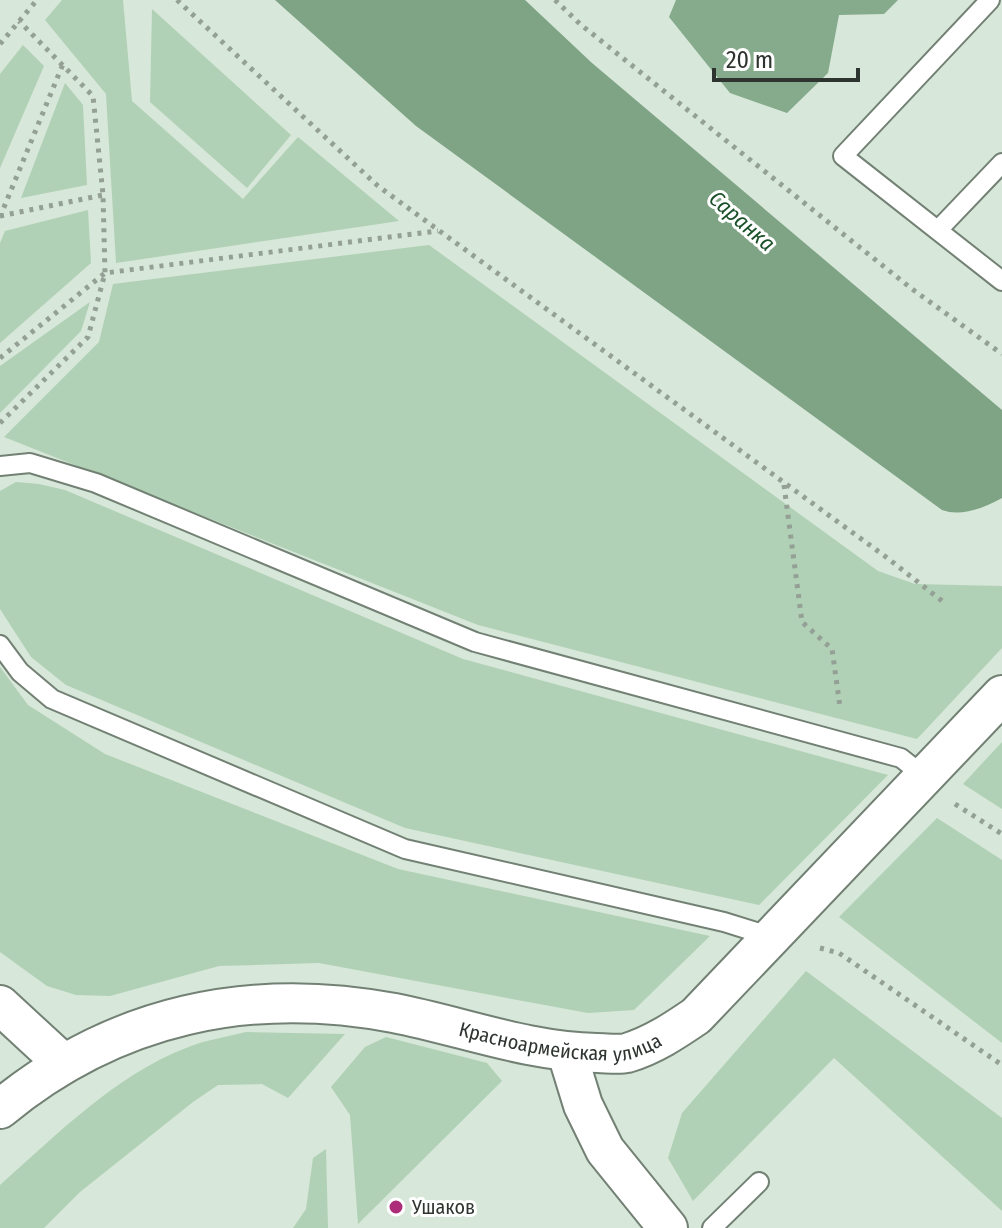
<svg xmlns="http://www.w3.org/2000/svg" width="1002" height="1228" viewBox="0 0 1002 1228" font-family="'Fira Sans Condensed',sans-serif">
  <style>
    .green { fill: #b0d1b5 }
    .forest { fill: #86aa8c }
    .water { fill: #7fa385 }
    .lines { fill: none; stroke-linecap: round; stroke-linejoin: round }
    .lane-casing { stroke: #728174; stroke-width: 22 }
    .street-casing { stroke: #728174; stroke-width: 42 }
    .path { stroke: #94a096; stroke-width: 5; stroke-dasharray: 4 6; stroke-linecap: butt }
    .lane { stroke: #fff; stroke-width: 18 }
    .street { stroke: #fff; stroke-width: 38 }
    .poi-dot { fill: #ad2c7a; stroke: #fff; stroke-width: 3 }
    .labels { text-anchor: middle; dominant-baseline: central; stroke-width: 6; stroke-linejoin: round; paint-order: stroke }
    .street-label { font-size: 20px; fill: #2e342f; stroke: #fff }
    .poi-label { font-size: 20px; fill: #2e342f; stroke: #fff; text-anchor: start }
    .water-label { font-size: 22px; font-style: italic; fill: #1a5129; stroke: #fff }
  </style>
  <rect width="100%" height="100%" fill="#d7e7d9"/>
  <g class="green">
    <polygon points="62,0 123,0 132,101 243,199 298,137 399,221 116,263 106,94 45,20"/>
    <polygon points="152,9 291,135 247,188 150,102"/>
    <polygon points="23,45 44,66 0,168 0,74"/>
    <polygon points="65,83 83,105 87,185 21,198"/>
    <polygon points="88,210 91,263 0,343 0,243 5,231"/>
    <polygon points="429,245 878,571 915,584 1002,586 1002,648 917,739 478,625 4,437 99,342 113,284"/>
    <polygon points="90,302 81,331 0,413 0,366"/>
    <polygon points="16,482 39,484 65,490 463,659 888,775 759,905 405,828 66,685 31,657 0,609 0,491"/>
    <polygon points="0,667 28,705 105,754 398,869 710,936 634,1010 588,1013 319,963 219,966 110,996 76,995 47,986 0,952"/>
    <polygon points="1002,742 1002,809 963,784"/>
    <polygon points="937,818 1002,860 1002,1043 839,917"/>
    <polygon points="806,971 1002,1118 1002,1211 834,1058 693,1201 668,1158 682,1113"/>
    <path d="M246,1032L345,1034L288,1098L262,1084L218,1085L193,1102L80,1192L44,1228H0V1185C58,1134 114,1076 186,1048C205,1040 226,1037 246,1032Z"/>
    <polygon points="386,1037 487,1063 502,1081 358,1224 350,1115 331,1087 365,1047"/>
    <polygon points="326,1149 328,1228 293,1228 306,1209 313,1158"/>
  </g>
  <polygon class="forest" points="676,0 898,0 884,14 839,15 828,73 787,113 730,93 669,17"/>
  <path class="water" d="M275,0H525L592,63L1002,410V498C984,508 961,517 942,510L416,126Z"/>
  <g class="lines">
    <defs>
      <g id="lane">
        <polyline points="990,0 843,156 1002,281"/>
        <polyline points="938,230 1002,163"/>
        <polyline points="0,466 30,463 96,483 475,642 901,758 925,777"/>
        <polyline points="0,645 20,672 52,699 405,849 724,922 772,937"/>
        <polyline points="712,1228 759,1182"/>
      </g>
      <g id="street">
        <polyline points="0,1005 64,1064"/>
        <polyline points="567,1053 583,1105 605,1150 668,1228"/>
        <path id="s1" d="M0,1109C115,1014 250,986 394,1013C461,1026 528,1052 597,1053C606,1053 618,1055 627,1053C653,1045 674,1031 696,1016L1002,695"/>
      </g>
    </defs>
    <use href="#lane" class="lane-casing"/>
    <use href="#street" class="street-casing"/>
    <g class="path">
      <polyline points="177,0 378,186 886,557 946,604"/>
      <polyline points="555,0 580,24 912,289 1002,354"/>
      <polyline points="0,44 37,0"/>
      <polyline points="0,216 103,195"/>
      <polyline points="0,217 63,64"/>
      <polyline points="0,358 105,273 438,231"/>
      <polyline points="0,423 88,337 105,273 103,195 93,96 19,21"/>
      <polyline points="784,485 802,622 832,649 840,707"/>
      <polyline points="955,804 1002,834"/>
      <polyline points="820,948 839,953 1002,1065"/>
    </g>
    <use href="#lane" class="lane"/>
    <use href="#street" class="street"/>
  </g>
  <circle class="poi-dot" cx="396" cy="1207" r="8"/>
  <g class="labels">
    <g class="street-label">
      <text stroke="none"><textPath href="#s1" startOffset="590">Красноармейская улица</textPath></text>
    </g>
    <g class="poi-label">
      <text x="412" y="1207">Ушаков</text>
    </g>
    <g class="water-label">
      <text transform="translate(742 221) rotate(41)">Саранка</text>
    </g>
  </g>
  <path d="M714 68v12h144v-12" fill="none" stroke="#2e342f" stroke-width="4"/>
  <text x="726" y="68" font-size="24" fill="#2e342f" stroke="#ffffff" stroke-width="6" paint-order="stroke">20 m</text>
</svg>
